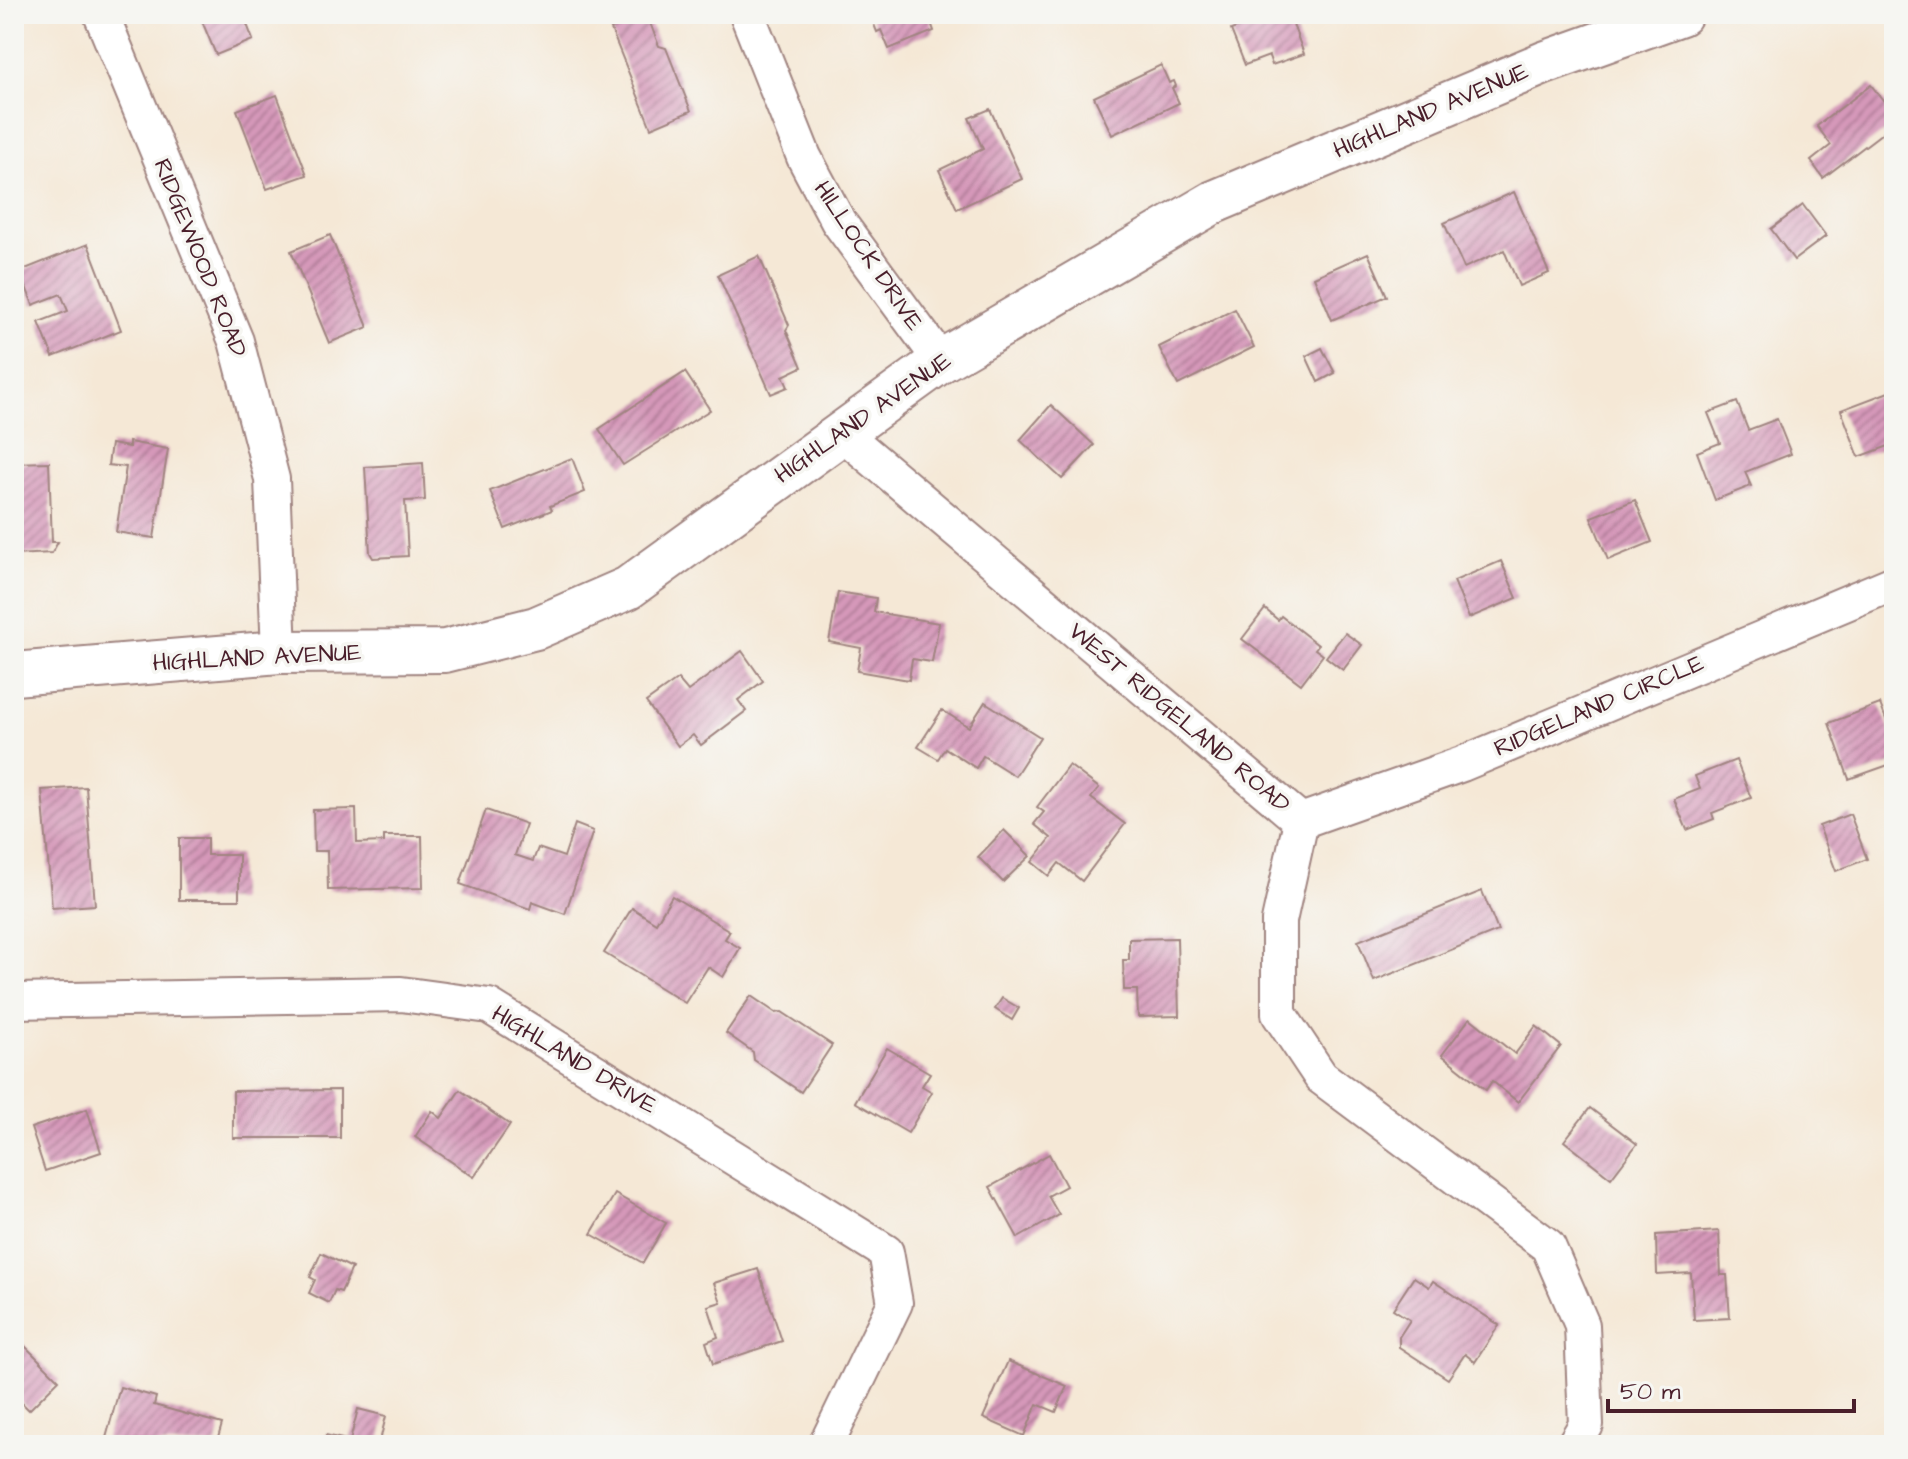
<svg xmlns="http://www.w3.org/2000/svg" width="1908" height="1459" viewBox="0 0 1908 1459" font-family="'Architects Daughter',sans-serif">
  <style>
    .building { fill: url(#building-hatch) }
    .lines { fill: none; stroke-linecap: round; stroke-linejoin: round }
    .minor-casing { stroke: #a08480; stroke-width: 38 }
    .tertiary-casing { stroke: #a08480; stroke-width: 46 }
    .minor { stroke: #fff; stroke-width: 34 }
    .tertiary { stroke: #fff; stroke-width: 42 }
    .labels { text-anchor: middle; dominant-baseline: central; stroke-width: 7; stroke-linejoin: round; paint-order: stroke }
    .street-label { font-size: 24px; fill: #4a1f2b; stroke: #f6f6f2 }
  </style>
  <defs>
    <pattern id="building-hatch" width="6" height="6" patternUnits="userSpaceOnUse" patternTransform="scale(2)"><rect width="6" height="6" fill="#d598b9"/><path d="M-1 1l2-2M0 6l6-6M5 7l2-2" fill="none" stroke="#af7b97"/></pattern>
  </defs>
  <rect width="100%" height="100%" fill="#f6f6f2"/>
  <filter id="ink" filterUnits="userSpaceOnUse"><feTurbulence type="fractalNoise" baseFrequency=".0125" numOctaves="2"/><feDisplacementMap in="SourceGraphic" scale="16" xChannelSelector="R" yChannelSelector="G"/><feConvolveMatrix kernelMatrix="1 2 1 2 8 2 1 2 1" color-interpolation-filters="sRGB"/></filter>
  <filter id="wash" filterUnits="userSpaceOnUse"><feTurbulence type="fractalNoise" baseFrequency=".006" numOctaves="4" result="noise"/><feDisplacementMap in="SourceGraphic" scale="32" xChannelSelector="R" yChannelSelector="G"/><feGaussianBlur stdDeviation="1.8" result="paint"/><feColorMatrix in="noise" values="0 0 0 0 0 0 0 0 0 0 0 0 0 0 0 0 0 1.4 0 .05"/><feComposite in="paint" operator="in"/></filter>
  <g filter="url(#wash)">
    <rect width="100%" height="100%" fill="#f5e8d6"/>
    <g id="blocks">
      <g class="building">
        <polygon points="199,14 243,14 253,40 216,55"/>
        <polygon points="870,14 928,14 934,31 889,49 881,30 877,32"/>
        <polygon points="1273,14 1289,14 1304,54 1272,65 1269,56 1245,65 1231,30"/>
        <polygon points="647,15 659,46 666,48 691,111 651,128 611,29"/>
        <polygon points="1161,65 1169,83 1174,81 1176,86 1172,88 1179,103 1112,135 1094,97"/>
        <polygon points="1871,85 1894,114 1894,124 1823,178 1811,161 1831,145 1817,126"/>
        <polygon points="277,95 307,175 267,189 237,110"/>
        <polygon points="990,109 1022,179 957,209 939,170 983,149 969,118"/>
        <polygon points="1514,192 1549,273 1519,286 1504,250 1464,268 1444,223"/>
        <polygon points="1803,205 1826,236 1794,260 1771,229"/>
        <polygon points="330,235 368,327 329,343 291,251"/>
        <polygon points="88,244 121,330 53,357 39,322 68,311 61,294 33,305 20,271"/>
        <polygon points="1368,253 1387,296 1332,320 1314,277"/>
        <polygon points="759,256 789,325 786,330 802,367 783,376 788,387 771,394 718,275"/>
        <polygon points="1235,309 1254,347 1178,385 1159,347"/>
        <polygon points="1322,348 1335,373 1318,382 1306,356"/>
        <polygon points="685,372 710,410 623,465 599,429"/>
        <polygon points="1894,390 1894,430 1891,431 1894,444 1859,457 1841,410"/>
        <polygon points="1737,402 1748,430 1777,419 1791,454 1745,472 1751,486 1715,500 1697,452 1720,443 1708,413"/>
        <polygon points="1051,405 1094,445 1062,479 1020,440"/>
        <polygon points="129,442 168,449 154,538 116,532 126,467 108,465 111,444 129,447"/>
        <polygon points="572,458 585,492 550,506 552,510 505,529 490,491"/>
        <polygon points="49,462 52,542 58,542 52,553 14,555 14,463"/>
        <polygon points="423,463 425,500 405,501 408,556 373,558 370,553 365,467"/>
        <polygon points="1635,500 1652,542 1608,560 1591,517"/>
        <polygon points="1501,561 1517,598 1469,618 1454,581"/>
        <polygon points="838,592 876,598 874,612 939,623 932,662 912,659 909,680 857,671 861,648 829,642"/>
        <polygon points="1265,609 1278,620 1281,616 1318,645 1315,649 1323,655 1301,684 1242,639"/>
        <polygon points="1345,633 1362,645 1343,670 1326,657"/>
        <polygon points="742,651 763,681 738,700 746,711 701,745 693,735 678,746 646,702 678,679 688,691"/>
        <polygon points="985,702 1040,737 1015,776 983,756 976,768 945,748 938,759 918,747 942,710 969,727"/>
        <polygon points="1880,704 1894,740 1894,763 1849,779 1829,723"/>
        <polygon points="1736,760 1751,798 1712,813 1714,819 1687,830 1674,799 1700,789 1695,776"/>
        <polygon points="1069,765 1099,788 1091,798 1125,824 1082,881 1059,863 1049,876 1032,862 1051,838 1034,824 1044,812 1037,807"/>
        <polygon points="86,787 95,905 52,908 42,790"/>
        <polygon points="356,809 357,843 384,842 384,836 422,836 423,888 328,890 327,851 314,851 313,810"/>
        <polygon points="486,810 526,824 515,855 533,861 538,848 564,857 575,824 593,831 565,914 532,902 530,909 460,884"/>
        <polygon points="1850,814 1867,859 1836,871 1819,826"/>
        <polygon points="1004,830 1030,856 1003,882 978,857"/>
        <polygon points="179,838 207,838 207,855 239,855 239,900 179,900"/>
        <polygon points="1482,891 1498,931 1374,981 1358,941"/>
        <polygon points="672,896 730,931 725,939 740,948 723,977 708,967 685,1003 604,953 632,908 656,923"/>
        <polygon points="1177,938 1179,1016 1138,1017 1137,990 1124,990 1123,960 1129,960 1129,939"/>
        <polygon points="751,996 776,1013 782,1012 832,1045 801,1092 754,1060 753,1052 726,1033"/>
        <polygon points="1002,998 1019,1008 1012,1020 995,1009"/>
        <polygon points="1470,1018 1515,1054 1536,1026 1561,1046 1518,1102 1492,1081 1486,1090 1442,1055"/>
        <polygon points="887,1048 930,1073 922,1086 932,1092 908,1133 855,1102"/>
        <polygon points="340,1090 340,1138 233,1138 233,1091"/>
        <polygon points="460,1090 510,1125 474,1177 415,1137 432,1111 441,1118"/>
        <polygon points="1590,1108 1637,1144 1611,1178 1564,1141"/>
        <polygon points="87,1109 101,1152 45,1171 31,1128"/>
        <polygon points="1049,1154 1066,1186 1048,1196 1059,1215 1018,1238 990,1187"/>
        <polygon points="615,1194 666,1223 643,1263 591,1234"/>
        <polygon points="1719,1231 1721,1275 1727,1275 1730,1318 1694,1320 1691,1273 1657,1275 1656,1235"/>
        <polygon points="321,1253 352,1268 341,1292 335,1290 329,1303 309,1293 315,1280 310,1277"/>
        <polygon points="758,1269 782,1341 713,1364 706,1342 718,1337 708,1306 721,1302 714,1283"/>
        <polygon points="1414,1277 1429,1287 1433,1281 1499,1325 1475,1362 1465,1354 1448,1379 1399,1347 1399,1337 1410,1320 1393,1309"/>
        <polygon points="17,1338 59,1380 29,1410 14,1395 14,1341"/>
        <polygon points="1008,1361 1067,1386 1056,1412 1037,1404 1024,1436 983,1418"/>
        <polygon points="120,1387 156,1397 154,1405 222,1424 216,1445 132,1445 106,1438"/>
        <polygon points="358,1409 386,1416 379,1445 323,1445 326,1435 350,1441"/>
      </g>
    </g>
  </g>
  <g filter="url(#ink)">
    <use href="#blocks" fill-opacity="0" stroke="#a08480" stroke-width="2"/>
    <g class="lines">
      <defs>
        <g id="minor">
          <polyline points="101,14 236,341 272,479 279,652"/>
          <polyline points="747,14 804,157 838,221 941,361"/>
          <polyline points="842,433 1301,821 1279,921 1279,1014 1321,1077 1548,1246 1582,1325 1586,1425 1574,1445"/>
          <polyline points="1301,821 1462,764 1894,583"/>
          <polyline points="14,1001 401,994 489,1006 886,1252 895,1303 826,1445"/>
        </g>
        <polyline id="tertiary" points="14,674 279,652 445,651 536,628 628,588 941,361 1214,202 1544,63 1681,14"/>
      </defs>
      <use href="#minor" class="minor-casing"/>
      <use href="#tertiary" class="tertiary-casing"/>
      <use href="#minor" class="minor"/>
      <use href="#tertiary" class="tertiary"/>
    </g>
  </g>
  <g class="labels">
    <g class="street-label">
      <text transform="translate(1431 111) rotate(-23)">HIGHLAND AVENUE</text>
      <text transform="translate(868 256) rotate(56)">HILLOCK DRIVE</text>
      <text transform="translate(200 258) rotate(68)">RIDGEWOOD ROAD</text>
      <text transform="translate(863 418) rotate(-35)">HIGHLAND AVENUE</text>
      <text transform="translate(257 658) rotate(-3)">HIGHLAND AVENUE</text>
      <text transform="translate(1599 706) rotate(-23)">RIDGELAND CIRCLE</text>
      <text transform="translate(1179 718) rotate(40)">WEST RIDGELAND ROAD</text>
      <text transform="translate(574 1060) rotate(31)">HIGHLAND DRIVE</text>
    </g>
  </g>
  <rect width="1908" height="1459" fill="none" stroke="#f6f6f2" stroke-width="48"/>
  <path d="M1608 1399v12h246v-12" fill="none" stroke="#4a1f2b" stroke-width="4"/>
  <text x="1620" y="1399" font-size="24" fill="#4a1f2b" stroke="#f6f6f2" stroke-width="6" paint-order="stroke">50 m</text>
</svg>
